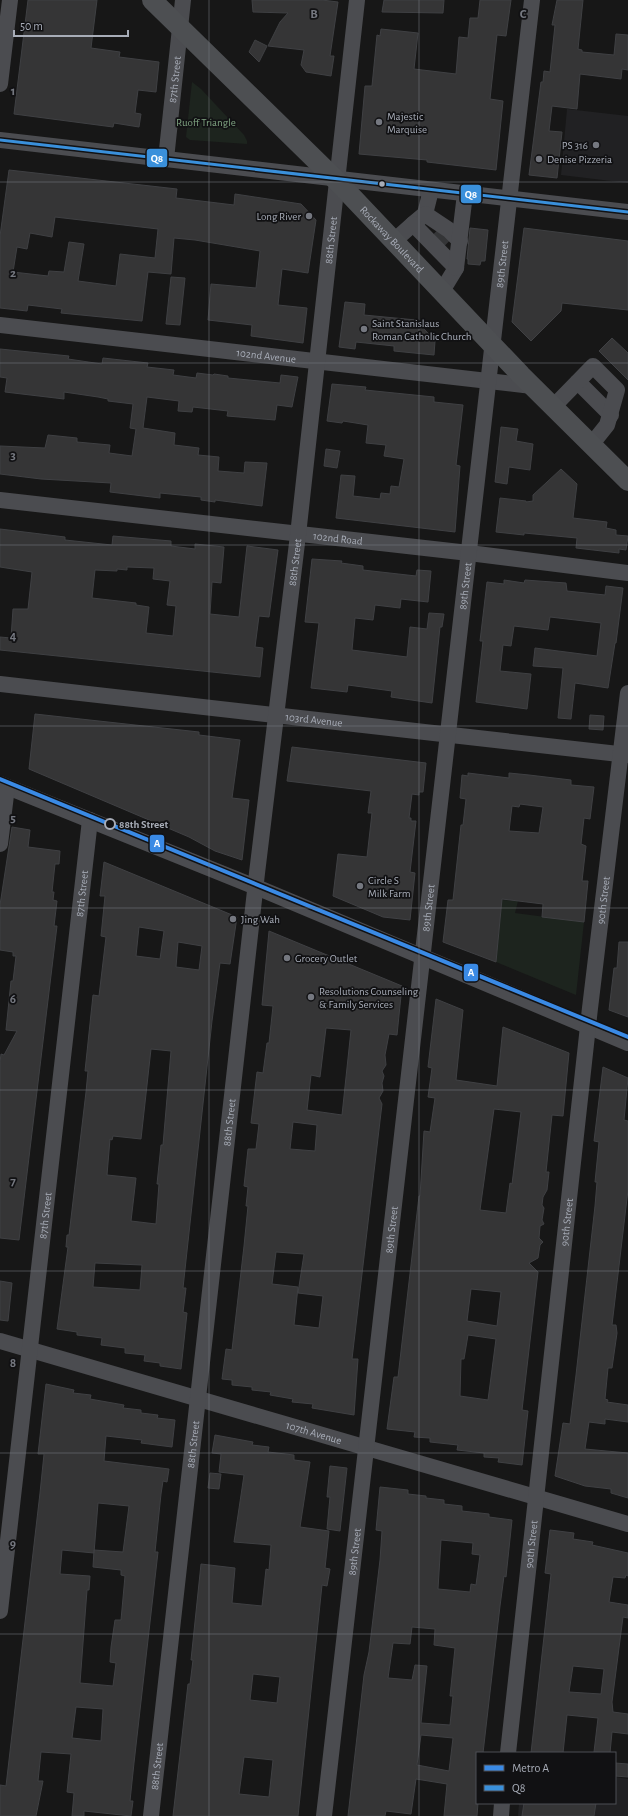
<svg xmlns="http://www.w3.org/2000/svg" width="628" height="1816" viewBox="0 0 628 1816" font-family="'Alegreya Sans',sans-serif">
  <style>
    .built { fill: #212123 }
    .green { fill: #1d241e }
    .building { fill: #353536; stroke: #3f4043; fill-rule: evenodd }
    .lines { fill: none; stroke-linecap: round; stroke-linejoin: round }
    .minor-tunnel { stroke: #343537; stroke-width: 16; stroke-dasharray: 16 8; stroke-linecap: butt }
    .minor { stroke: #4b4c50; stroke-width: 16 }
    .major { stroke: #4d4f52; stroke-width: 20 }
    .bus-1-casing { stroke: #111113; stroke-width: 6 }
    .bus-1 { stroke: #3a90db; stroke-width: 3 }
    .metro-1-casing { stroke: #111113; stroke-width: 7 }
    .metro-1 { stroke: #3a8ae5; stroke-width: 4 }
    .grid { fill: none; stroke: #757880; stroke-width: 1; stroke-opacity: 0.55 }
    .poi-dot { fill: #757880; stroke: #111113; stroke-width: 1.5 }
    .bus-dot { fill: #a8adb8; stroke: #111113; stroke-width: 1.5 }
    .stop-dot { fill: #111113; stroke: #a8adb8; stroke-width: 2 }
    .labels { text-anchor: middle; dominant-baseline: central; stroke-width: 3.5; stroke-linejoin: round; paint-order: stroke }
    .street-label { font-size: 11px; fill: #a8adb8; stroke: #111113 }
    .poi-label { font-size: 11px; fill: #a8adb8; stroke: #111113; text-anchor: start }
    .park-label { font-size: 11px; fill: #7fa381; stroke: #111113 }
    .stop-label { font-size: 11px; font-weight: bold; fill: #a8adb8; stroke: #111113; text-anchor: start }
    .grid-label { font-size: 13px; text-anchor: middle; font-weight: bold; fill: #757880; stroke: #111113; stroke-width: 3.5; stroke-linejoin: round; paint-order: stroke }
    .line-badge { stroke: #111113; stroke-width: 1.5 }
    .badge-label { font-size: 11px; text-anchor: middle; font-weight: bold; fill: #fff }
  </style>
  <rect width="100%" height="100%" fill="#171717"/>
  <g class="built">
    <polygon points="567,109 628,116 628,183 561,175"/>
    <polygon points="615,1777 628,1779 628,1816 518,1816 519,1803 615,1803"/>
  </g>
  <g class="green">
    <polygon points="192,82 201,89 244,135 247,141 247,144 190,140 186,137"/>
    <polygon points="502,900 518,901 515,913 584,922 576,995 496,962"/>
  </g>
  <g class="building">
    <polygon points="28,0 97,0 91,48 120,52 119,57 159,62 156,92 138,90 135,113 141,114 139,127 114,123 113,127 14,114"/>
    <polygon points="252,0 322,0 338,2 330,56 334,56 331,76 306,72 301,65 304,50 268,46 280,22 288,13 253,12"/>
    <polygon points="384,0 444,0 443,13 382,12"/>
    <polygon points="480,0 511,0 506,36 497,35 490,99 503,101 496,170 427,162 427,160 359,154 365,86 372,86 377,35 380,36 381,29 418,33 414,69 456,74 459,37 468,38 470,18 478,18"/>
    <polygon points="557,0 583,0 578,49 582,50 582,52 614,55 616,34 628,35 628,70 622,69 621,79 580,74 577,109 552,106 549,131 562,132 557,178 529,175 541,82 543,82 544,71 550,72 555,25 552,25"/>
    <polygon points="255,40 267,46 259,62 249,52"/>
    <path d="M9,170L177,189L176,198L234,205L235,194L301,204L316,220L308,273L282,269L278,305L307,308L303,343L251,336L252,325L208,320L211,284L256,288L260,251L195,240L174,238L171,274L148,272L142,321L61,313L62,309L28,305L27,311L0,308V236ZM55,217L158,229L155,258L120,254L116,286L78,281L84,244L69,242L64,272L49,271L48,276L13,272L17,247L27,249L30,233L52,237Z"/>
    <polygon points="470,228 488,230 485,261 481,261 480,265 468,264 468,259 467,259"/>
    <polygon points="524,228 628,241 628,310 562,303 561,311 531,341 512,322"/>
    <polygon points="171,277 185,278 180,325 166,324"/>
    <polygon points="345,302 365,304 364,315 416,320 435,341 434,355 394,351 394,346 356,342 355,349 339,347"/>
    <polygon points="612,338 628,353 628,380 599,351"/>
    <polygon points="0,349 69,356 68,359 102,364 103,358 148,363 147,367 174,370 173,375 196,378 197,373 213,375 214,374 228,376 228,378 280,383 281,375 298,377 292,407 277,405 275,420 227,416 228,411 193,407 192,412 178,411 179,401 147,397 143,428 175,433 174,445 199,448 198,455 219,457 218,471 244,473 245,462 267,463 262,506 215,500 215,502 201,500 201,497 160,493 160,498 110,492 111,483 41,479 0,474 0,446 45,448 48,435 77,438 77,442 110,445 109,453 132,456 136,429 130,428 133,404 108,401 108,399 98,397 64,392 64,399 5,392 7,378 0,377"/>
    <polygon points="332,384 366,387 365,390 434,397 434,402 463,405 456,465 460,466 455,532 336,518 341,475 355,476 353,496 380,499 381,493 390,494 391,486 399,487 404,459 384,456 386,445 366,443 368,425 343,421 342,423 327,421"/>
    <polygon points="501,427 518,429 516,441 533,444 530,470 509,467 507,484 495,482"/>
    <polygon points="326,449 340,451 337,468 324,466"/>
    <polygon points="561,469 577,484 573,518 607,522 606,528 616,530 616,535 628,536 626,550 619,549 619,553 576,548 577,538 524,533 524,535 496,532 500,498 526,501 526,502 533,501 533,495"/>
    <path d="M0,529L65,537V540L112,545L113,536L171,541V546L195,549V544L224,547L221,583L212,582L210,614L239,617L247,546L278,550L269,617L259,616L255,647L263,648L260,677L0,650V637L11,638L13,609H28L32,572L0,567ZM127,567L154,568L153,579L170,581L167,605L176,606L173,636L146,633L149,607L136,605V603L92,598L95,570L117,571V569L127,570Z"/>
    <polygon points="312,559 342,561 341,563 363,566 363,570 416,576 417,570 431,571 428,602 401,599 400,608 375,605 373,620 355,618 352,650 407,657 410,627 427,629 429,613 444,614 442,627 440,627 432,703 391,697 392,691 348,685 347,692 311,688 319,623 305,622"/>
    <polygon points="504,580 524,583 525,580 566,583 567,591 605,595 606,586 623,588 616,643 615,643 608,688 575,683 571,719 558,718 563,668 533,666 535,648 597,656 601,623 550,617 548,630 514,626 511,646 503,645 500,671 531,674 527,709 476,702 483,641 480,641 487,582 504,584"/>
    <polygon points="35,714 199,732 199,735 240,740 232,798 249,800 242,860 215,851 189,837 29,769"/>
    <polygon points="590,715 604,716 603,730 589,729"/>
    <polygon points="292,747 426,763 423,792 419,792 419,795 412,794 409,818 411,818 411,821 416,821 410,872 415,873 410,920 383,917 333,896 338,854 367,857 372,813 368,813 371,791 287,781"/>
    <path d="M468,773L509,778V773L529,775L571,780V785L594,787L590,819L584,818L581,844L586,846L582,881H588L584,922L542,917L543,904L502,899L496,962L443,942L448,900H453L461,825H463L466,799L460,798L462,775L468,776ZM520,804L543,807L539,833L509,831L512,806L519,807Z"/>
    <polygon points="12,827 30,830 28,847 60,851 59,864 55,864 52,892 54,892 53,900 57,901 54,926 57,926 19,1240 0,1238 0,1062 1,1054 4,1055 17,1031 6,1030 11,981 13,981 16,956 13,956 13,952 0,950 0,905"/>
    <path d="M104,862L237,917L230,964L220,963L212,1021L183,1288H186L183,1312L187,1313L181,1369L160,1366V1363L144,1361L145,1355L125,1353V1348L101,1345L102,1338L77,1335V1332L57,1329L68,1247H66L67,1235H69L86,1092L88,1071H85L93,995L99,996L106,937L101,936L105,896H100ZM139,927L164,931L160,959L136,956ZM178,942L202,946L199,970L176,967ZM151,1049L171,1051L163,1145H161L157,1184H159L156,1224L131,1221L136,1178L107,1175L110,1139L112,1140L113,1136L141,1139ZM95,1263L142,1265L140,1290L93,1287Z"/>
    <path d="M269,931L402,986L397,1035L389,1034L385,1055L386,1065L382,1071L384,1076L382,1083L383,1091L379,1098L382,1104L352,1359H358L354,1415L312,1408L313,1404L292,1402L293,1399L270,1395L271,1392L252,1390V1387L232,1385V1380L222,1379L226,1349L232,1350L244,1246L248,1206H246L248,1187L244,1186L248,1149H256L259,1124L251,1123L257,1072L263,1073L267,1043H269L273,1006L262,1005ZM326,1028L351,1030L342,1115L307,1110L311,1075L320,1077ZM293,1122L317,1125L315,1151L290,1149ZM276,1252L304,1254L298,1293L323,1296L319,1328L294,1325L298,1287L272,1284Z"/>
    <polygon points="619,942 628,942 628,1017 609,1010 614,968 617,968"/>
    <path d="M436,999L463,1010L456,1080L497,1086L503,1027L569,1053L563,1116L552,1115L546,1172H549L547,1190L543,1197L542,1205L544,1208L542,1220L544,1224L540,1226L539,1238L543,1242L540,1245L538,1258L529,1263L538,1272L522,1410L528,1411L522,1465L498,1462L499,1458L484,1457V1453L457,1450L458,1445L430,1442V1438L414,1437L415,1432L387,1429L394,1377H398L419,1196H420L424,1131L430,1132L435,1098L428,1097L432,1068L428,1067ZM494,1109L521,1112L512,1184L510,1183L506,1213L480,1210ZM471,1289L501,1292L497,1326L467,1321ZM468,1335L496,1339L488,1400L460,1396L461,1359H464Z"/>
    <polygon points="603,1067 628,1078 624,1120 628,1121 628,1190 612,1325 616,1325 617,1333 612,1368 608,1368 605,1399 608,1400 607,1402 628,1405 628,1422 605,1419 605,1424 589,1422 585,1449 628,1453 628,1498 611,1493 611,1489 585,1486 555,1476 563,1423 570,1424 576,1375 595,1206 597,1182 595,1182 599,1142 594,1141"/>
    <polygon points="0,1281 12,1283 8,1321 0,1320"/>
    <path d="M46,1384L74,1390L73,1393L91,1395L90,1399L124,1405L123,1408L141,1410V1413L158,1415L157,1418L175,1420L172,1447L141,1443L142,1440L106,1436L104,1461L169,1469L167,1482L163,1481L161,1494L155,1552H158L134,1763L130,1801H133L131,1816L84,1811V1816H72L74,1793L67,1792L71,1754L41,1752L38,1781H43L36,1816H0V1785L6,1786L40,1493L44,1454H38ZM98,1503L129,1506L123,1552L94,1550L93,1567L121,1570V1575L125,1576L121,1620H115L111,1647L110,1662L116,1663L113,1686L80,1683L87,1590H89L90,1576L60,1574L62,1550L94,1553ZM76,1707L103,1709L101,1741L72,1738Z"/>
    <path d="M215,1435L253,1442L252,1445L269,1447L268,1452L294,1455V1460L310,1462L300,1527L329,1531L325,1568L330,1569L327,1586L322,1585L298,1816H173L188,1684H190L193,1660H191L201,1564L235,1568L232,1603L262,1606L266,1569L269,1570L271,1545L234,1542L244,1475L219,1472L221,1454L212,1453ZM253,1674L280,1677L277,1703L250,1700ZM244,1757L273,1760L269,1797L239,1794Z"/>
    <polygon points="330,1466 347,1468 340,1531 327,1529 330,1497 327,1497"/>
    <polygon points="210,1473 221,1474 219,1489 208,1488"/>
    <path d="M380,1487L408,1490V1494L426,1496V1498L444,1500V1504L462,1506V1511L489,1514V1517L512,1520L506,1577L504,1576L500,1606L483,1753H477L478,1803L477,1816H444L447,1784L416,1779L411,1814L386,1811L385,1816H348L364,1675L369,1652L380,1560L382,1531L376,1530ZM441,1540L473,1543L472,1554L480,1555L476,1585L471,1584L470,1592L438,1589ZM412,1627L435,1629L434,1645L455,1648L450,1696H453L450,1725L421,1723L427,1666L415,1665L412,1680L388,1678L393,1643L410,1644ZM421,1735L453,1738L449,1771L417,1765Z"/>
    <path d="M550,1530L574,1533L573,1539L593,1542L592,1545L628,1553V1576L626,1575L625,1578L613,1577L609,1602L628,1605V1618L623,1617L612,1702L613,1712L628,1714V1734L612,1732L610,1753L594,1752L598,1718L567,1715L563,1753H531L551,1574L545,1573ZM573,1666L604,1669L601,1694L569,1692Z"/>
    <polygon points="615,1763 628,1764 628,1777 615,1776"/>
    <polygon points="524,1803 596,1803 594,1816 522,1816"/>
  </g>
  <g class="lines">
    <polyline class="minor-tunnel" points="437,242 448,231"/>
    <g class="minor">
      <polyline points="0,84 10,0"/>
      <polyline points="0,140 628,212"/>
      <path id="s1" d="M166,159L183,0"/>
      <polyline points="431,190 425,214 413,224 456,268 442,291"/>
      <polyline points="425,214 449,230 460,241"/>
      <polyline points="394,241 413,224"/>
      <polyline points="456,268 465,194"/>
      <path id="s2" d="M0,325L532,386"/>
      <polyline points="578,382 611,415"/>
      <polyline points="553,407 593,366 617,390 607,425 591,445"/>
      <path id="s3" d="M0,500L469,553L628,573"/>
      <path id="s4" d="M0,684L628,755"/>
      <polyline points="0,784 256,887 628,1043"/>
      <polyline points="0,844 7,787"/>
      <path id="s5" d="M0,1341L628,1524"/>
      <path id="s6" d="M0,1611L90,820"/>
      <path id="s7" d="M508,1753L590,1008L628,693"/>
      <path id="s8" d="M151,1816L257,873L298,535L357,0"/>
      <path id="s9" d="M324,1816L532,0"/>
      <polyline points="501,1816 502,1803"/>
    </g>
    <path class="major" id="s10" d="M152,0L336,180L521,375L628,481"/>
    <defs>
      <polyline id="bus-1" points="0,140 628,212"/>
    </defs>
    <use href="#bus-1" class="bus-1-casing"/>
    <use href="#bus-1" class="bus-1"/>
    <defs>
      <polyline id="metro-1" points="0,779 628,1037"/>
    </defs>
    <use href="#metro-1" class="metro-1-casing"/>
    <use href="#metro-1" class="metro-1"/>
  </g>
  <path class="grid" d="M209,0V1816M419,0V1816M0,182H628M0,363H628M0,545H628M0,726H628M0,908H628M0,1090H628M0,1271H628M0,1453H628M0,1634H628"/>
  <g class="poi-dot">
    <circle cx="379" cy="122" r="4"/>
    <circle cx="596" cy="145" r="4"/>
    <circle cx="539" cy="159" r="4"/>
    <circle cx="309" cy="216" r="4"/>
    <circle cx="364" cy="329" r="4"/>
    <circle cx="360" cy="886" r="4"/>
    <circle cx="233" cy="919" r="4"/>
    <circle cx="287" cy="958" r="4"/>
    <circle cx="311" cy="997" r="4"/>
  </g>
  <circle class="bus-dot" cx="382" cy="184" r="3.5"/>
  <circle class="stop-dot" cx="110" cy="824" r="5"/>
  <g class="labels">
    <g class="street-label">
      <text stroke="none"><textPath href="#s1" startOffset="80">87th Street</textPath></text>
      <text stroke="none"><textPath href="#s10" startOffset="339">Rockaway Boulevard</textPath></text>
      <text stroke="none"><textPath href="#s8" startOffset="1586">88th Street</textPath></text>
      <text stroke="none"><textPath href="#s9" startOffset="1562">89th Street</textPath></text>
      <text stroke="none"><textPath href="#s2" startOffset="268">102nd Avenue</textPath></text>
      <text stroke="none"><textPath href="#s3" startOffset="340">102nd Road</textPath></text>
      <text stroke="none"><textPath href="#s8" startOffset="1262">88th Street</textPath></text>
      <text stroke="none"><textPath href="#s9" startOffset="1238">89th Street</textPath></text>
      <text stroke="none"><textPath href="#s4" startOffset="316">103rd Avenue</textPath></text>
      <text stroke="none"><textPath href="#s6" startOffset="722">87th Street</textPath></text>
      <text stroke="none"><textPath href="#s7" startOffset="858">90th Street</textPath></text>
      <text stroke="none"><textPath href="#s9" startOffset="914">89th Street</textPath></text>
      <text stroke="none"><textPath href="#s8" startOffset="698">88th Street</textPath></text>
      <text stroke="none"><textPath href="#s6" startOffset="398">87th Street</textPath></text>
      <text stroke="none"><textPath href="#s7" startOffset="534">90th Street</textPath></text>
      <text stroke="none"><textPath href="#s9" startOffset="590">89th Street</textPath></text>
      <text stroke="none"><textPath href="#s5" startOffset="327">107th Avenue</textPath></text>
      <text stroke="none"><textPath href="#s8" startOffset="374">88th Street</textPath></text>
      <text stroke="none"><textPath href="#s7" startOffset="210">90th Street</textPath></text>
      <text stroke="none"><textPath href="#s9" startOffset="266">89th Street</textPath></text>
      <text stroke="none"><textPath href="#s8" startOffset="50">88th Street</textPath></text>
    </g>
    <g class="poi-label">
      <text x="387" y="116">Majestic<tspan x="387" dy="13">Marquise</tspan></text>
      <text x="588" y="145" text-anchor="end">PS 316</text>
      <text x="547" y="159">Denise Pizzeria</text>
      <text x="301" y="216" text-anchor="end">Long River</text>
      <text x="372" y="323">Saint Stanislaus<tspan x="372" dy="13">Roman Catholic Church</tspan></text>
      <text x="368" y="880">Circle S<tspan x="368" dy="13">Milk Farm</tspan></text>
      <text x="241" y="919">Jing Wah</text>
      <text x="295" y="958">Grocery Outlet</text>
      <text x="319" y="991">Resolutions Counseling<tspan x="319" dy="13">&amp; Family Services</tspan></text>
    </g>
    <g class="park-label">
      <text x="206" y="122">Ruoff Triangle</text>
    </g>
    <g class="stop-label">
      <text x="119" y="824">88th Street</text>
    </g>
  </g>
  <g class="grid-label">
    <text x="314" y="18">B</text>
    <text x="523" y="18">C</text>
    <text x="13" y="95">1</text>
    <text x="13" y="277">2</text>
    <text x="13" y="459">3</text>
    <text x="13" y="640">4</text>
    <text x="13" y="822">5</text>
    <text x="13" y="1003">6</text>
    <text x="13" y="1185">7</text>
    <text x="13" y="1367">8</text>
    <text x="13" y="1548">9</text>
  </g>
  <g class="line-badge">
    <rect x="146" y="148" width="22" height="20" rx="4" fill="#3a90db"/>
    <rect x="460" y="184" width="22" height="20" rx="4" fill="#3a90db"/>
    <rect x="149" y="834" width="16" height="19" rx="4" fill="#3a8ae5"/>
    <rect x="463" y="963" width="16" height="19" rx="4" fill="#3a8ae5"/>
  </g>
  <g class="badge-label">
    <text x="157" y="162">Q8</text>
    <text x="471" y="198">Q8</text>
    <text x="157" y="847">A</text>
    <text x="471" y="976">A</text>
  </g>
  <rect x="476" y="1752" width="140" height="52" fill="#111113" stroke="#4d4f55"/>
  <rect x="484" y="1765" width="20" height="6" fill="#3a8ae5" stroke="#4d4f55"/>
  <text x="512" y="1772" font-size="12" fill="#a8adb8">Metro A</text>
  <rect x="484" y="1785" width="20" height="6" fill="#3a90db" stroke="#4d4f55"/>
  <text x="512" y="1792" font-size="12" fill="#a8adb8">Q8</text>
  <path d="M14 30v6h114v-6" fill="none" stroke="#a8adb8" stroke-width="2"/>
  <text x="20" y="30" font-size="12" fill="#a8adb8" stroke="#111113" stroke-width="3" paint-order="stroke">50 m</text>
</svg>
